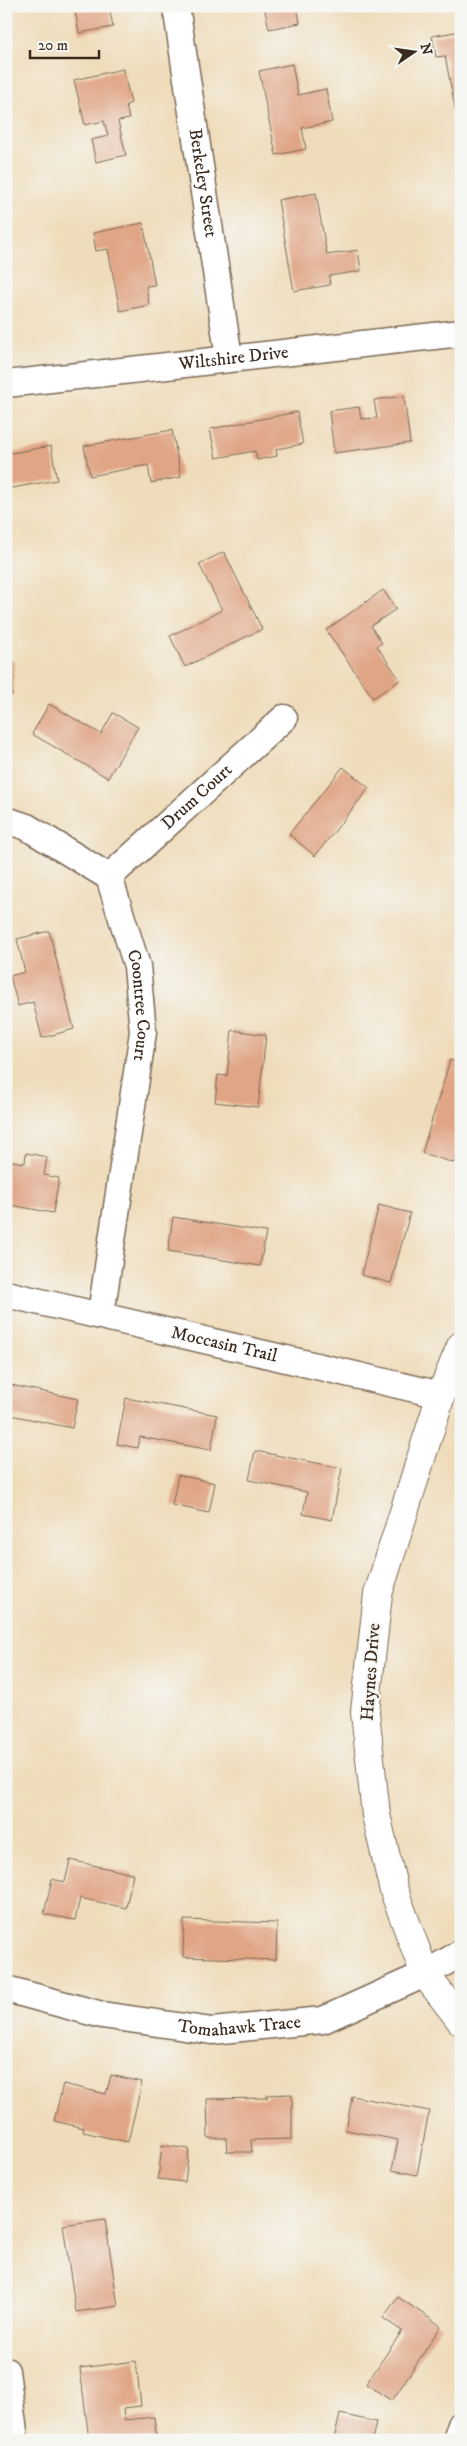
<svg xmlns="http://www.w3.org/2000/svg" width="467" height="2446" viewBox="0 0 467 2446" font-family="'IM FELL DW Pica',serif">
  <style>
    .building { fill: #e0a585 }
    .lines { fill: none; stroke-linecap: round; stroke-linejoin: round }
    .minor-casing { stroke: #7a6855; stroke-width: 29 }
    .tertiary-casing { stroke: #7a6855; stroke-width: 30 }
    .minor { stroke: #fff; stroke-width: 26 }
    .tertiary { stroke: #fff; stroke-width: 28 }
    .labels { text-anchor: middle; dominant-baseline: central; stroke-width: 4; stroke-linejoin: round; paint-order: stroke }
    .street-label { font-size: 18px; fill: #3b2a1e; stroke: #f6f6f2 }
  </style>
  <rect width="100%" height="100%" fill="#f6f6f2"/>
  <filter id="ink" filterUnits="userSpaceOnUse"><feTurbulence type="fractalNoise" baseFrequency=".02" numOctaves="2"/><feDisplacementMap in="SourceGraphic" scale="10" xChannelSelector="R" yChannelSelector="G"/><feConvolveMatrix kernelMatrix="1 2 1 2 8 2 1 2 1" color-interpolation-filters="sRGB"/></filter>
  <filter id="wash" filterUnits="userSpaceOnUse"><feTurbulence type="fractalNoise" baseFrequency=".0096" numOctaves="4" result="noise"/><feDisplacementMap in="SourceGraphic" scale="20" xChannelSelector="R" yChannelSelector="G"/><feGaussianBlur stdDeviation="1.12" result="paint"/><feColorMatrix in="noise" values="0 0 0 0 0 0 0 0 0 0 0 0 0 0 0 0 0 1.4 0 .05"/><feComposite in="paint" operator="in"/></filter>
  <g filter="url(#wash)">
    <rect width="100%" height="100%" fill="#efdcba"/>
    <g id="blocks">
      <g class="building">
        <polygon points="74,6 109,6 113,27 79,33"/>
        <polygon points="264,6 297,6 300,23 269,29"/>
        <polygon points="461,31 461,133 460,133 445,56 436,57 432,36"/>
        <polygon points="292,64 298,95 326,89 332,122 302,128 306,149 276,155 259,71"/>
        <polygon points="123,69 131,103 126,105 129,119 118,121 126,155 96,162 91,140 108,136 104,121 85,125 74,80"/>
        <polygon points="316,193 327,255 358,250 361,271 329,276 330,285 294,291 278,200"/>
        <polygon points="143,223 155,285 146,286 149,305 120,311 108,249 96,251 93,233"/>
        <polygon points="404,396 410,443 334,453 329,411 359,407 361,419 377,418 374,400"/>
        <polygon points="297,412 303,444 276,449 277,456 257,460 255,451 216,458 210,429"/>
        <polygon points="172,430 181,477 151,483 148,465 90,476 84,446"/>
        <polygon points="51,446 57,480 6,489 6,454"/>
        <polygon points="224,552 262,629 185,667 170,636 222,610 199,564"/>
        <polygon points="383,590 396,609 371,626 382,643 377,646 400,680 373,698 326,630"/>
        <polygon points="6,660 14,661 12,696 6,695"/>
        <polygon points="49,704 101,734 113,713 138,727 108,778 32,734"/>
        <polygon points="343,767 369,788 315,856 289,834"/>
        <polygon points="49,931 74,1029 42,1038 33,1002 18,1006 10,976 25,972 17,939"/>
        <polygon points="232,1030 266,1035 258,1107 215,1102 218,1075 227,1076"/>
        <polygon points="450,1060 461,1063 461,1139 454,1163 422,1153"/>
        <polygon points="26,1153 47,1157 44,1175 59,1178 53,1213 6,1204 6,1160 25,1163"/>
        <polygon points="379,1205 410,1213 391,1283 361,1275"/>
        <polygon points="173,1217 266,1232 260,1266 168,1251"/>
        <polygon points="6,1384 78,1399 72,1428 6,1414"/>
        <polygon points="126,1398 217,1415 211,1450 140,1437 138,1448 117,1444"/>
        <polygon points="255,1451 342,1468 332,1520 303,1514 307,1492 249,1480"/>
        <polygon points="178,1475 215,1483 209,1513 172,1505"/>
        <polygon points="70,1860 133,1874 126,1908 80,1898 75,1920 44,1914 52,1879 65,1882"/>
        <polygon points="184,1920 277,1923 276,1960 183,1957"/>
        <polygon points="111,2075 142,2082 128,2142 83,2132 84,2128 54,2121 63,2084 106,2094"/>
        <polygon points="292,2094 292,2139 251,2140 252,2152 227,2152 226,2138 208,2138 207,2099 267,2098 267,2095"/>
        <polygon points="352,2096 429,2111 417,2175 392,2170 398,2140 346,2130"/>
        <polygon points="162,2145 189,2149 185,2182 158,2179"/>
        <polygon points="105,2219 118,2306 76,2312 63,2225"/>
        <polygon points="398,2297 441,2326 392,2401 366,2384 402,2331 383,2318"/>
        <polygon points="136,2361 141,2406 123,2408 124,2420 154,2417 157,2439 89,2440 80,2368"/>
        <polygon points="340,2414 376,2422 372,2440 334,2440"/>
      </g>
    </g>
  </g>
  <g filter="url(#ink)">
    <use href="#blocks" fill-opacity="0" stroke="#7a6855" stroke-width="1"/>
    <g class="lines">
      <defs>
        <g id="minor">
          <path id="s1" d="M176,6L229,358"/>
          <path id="s2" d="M6,384L461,333"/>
          <path id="s3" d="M6,820L27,827L109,877L137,966L143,1032L101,1314"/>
          <path id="s4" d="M109,877L284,718"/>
          <path id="s5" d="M6,1294L441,1395"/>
          <path id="s6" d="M6,1989L102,2015L212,2031L323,2020L425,1974L461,1953"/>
          <polyline points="6,2371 15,2440"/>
          <polyline points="456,2440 461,2425"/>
        </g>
        <polyline id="tertiary" points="461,1346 441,1395 378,1594 365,1712 376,1815 394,1891 425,1974 461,2021"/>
      </defs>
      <use href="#minor" class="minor-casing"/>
      <use href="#tertiary" class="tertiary-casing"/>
      <use href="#minor" class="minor"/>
      <use href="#tertiary" class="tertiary"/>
    </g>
  </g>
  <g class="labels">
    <g class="street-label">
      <text stroke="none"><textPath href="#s1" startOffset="179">Berkeley Street</textPath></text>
      <text stroke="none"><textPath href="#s2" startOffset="229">Wiltshire Drive</textPath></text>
      <text stroke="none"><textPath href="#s4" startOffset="119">Drum Court</textPath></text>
      <text stroke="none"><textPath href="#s3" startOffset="251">Coontree Court</textPath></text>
      <text stroke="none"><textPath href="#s5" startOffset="224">Moccasin Trail</textPath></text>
      <text transform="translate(371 1672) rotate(-86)">Haynes Drive</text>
      <text stroke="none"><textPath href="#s6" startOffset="238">Tomahawk Trace</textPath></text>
    </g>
  </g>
  <rect width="467" height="2446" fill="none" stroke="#f6f6f2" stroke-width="25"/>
  <g transform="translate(414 52) rotate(77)" stroke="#f6f6f2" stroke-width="4" paint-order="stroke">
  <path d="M0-4L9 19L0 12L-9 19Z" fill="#3b2a1e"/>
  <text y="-8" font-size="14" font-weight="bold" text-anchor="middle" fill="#3b2a1e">N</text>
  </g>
  <path d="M30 50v8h69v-8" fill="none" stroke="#3b2a1e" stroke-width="2.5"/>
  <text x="38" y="50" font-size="15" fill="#3b2a1e" stroke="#f6f6f2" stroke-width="4" paint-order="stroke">20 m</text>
</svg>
